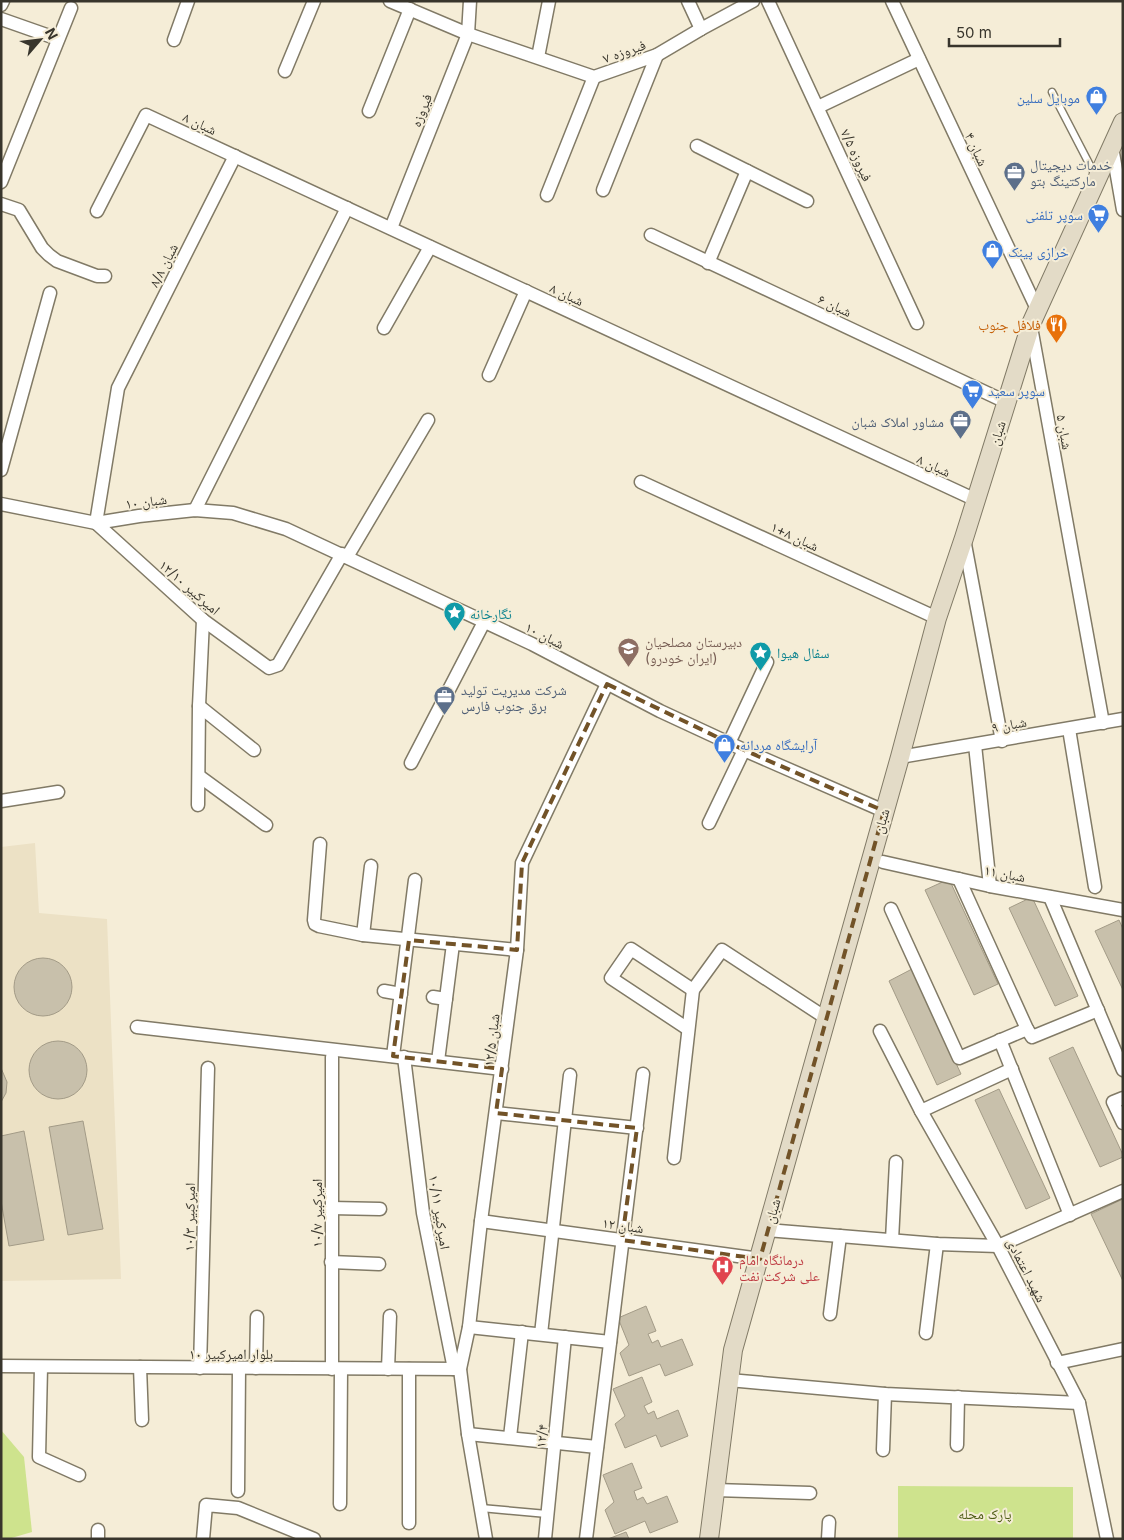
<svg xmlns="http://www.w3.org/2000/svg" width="1124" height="1540" viewBox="0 0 1124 1540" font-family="Inter,'Noto Naskh Arabic',sans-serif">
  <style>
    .built { fill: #ece1c5 }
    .green { fill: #cee38d }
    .building { fill: #c8c0ab; stroke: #a39b87 }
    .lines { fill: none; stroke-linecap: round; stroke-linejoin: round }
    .lane-casing { stroke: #817a66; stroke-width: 9 }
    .street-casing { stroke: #817a66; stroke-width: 15 }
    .secondary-casing { stroke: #817a66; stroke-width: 20 }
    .lane { stroke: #fff; stroke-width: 6 }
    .street { stroke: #fff; stroke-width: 12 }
    .secondary { stroke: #e3dbc7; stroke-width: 18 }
    .marked { fill: none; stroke: #725328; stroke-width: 4; stroke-dasharray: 10 6; stroke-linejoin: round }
    .labels { text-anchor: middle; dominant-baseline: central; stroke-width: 4; stroke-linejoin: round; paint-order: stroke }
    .street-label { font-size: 14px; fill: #38352c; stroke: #f5edd7 }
    .shop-label { font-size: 14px; fill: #366cbe; stroke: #f5edd7; text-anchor: start }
    .service-label { font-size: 14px; fill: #4e5e75; stroke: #f5edd7; text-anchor: start }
    .food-label { font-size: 14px; fill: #c56008; stroke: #f5edd7; text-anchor: end }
    .culture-label { font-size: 14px; fill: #0d838f; stroke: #f5edd7; text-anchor: start }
    .education-label { font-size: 14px; fill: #785e54; stroke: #f5edd7; text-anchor: start }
    .health-label { font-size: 14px; fill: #be3a42; stroke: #f5edd7; text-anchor: start }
    .park-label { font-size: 14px; fill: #4f5d16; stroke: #f5edd7 }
  </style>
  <rect width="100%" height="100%" fill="#f5edd7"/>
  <polygon class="built" points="35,843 39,913 107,919 121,1279 1,1281 1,847"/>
  <g class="green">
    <polygon points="1,1430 24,1457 32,1532 8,1539 1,1539"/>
    <polygon points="898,1486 1073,1487 1073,1539 898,1539"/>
  </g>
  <g class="building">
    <polygon points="949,879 998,984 974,995 925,890"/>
    <polygon points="1032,897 1078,996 1055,1006 1009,908"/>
    <polygon points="1119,920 1123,929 1123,990 1095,931"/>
    <circle cx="43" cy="987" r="29"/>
    <polygon points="912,969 961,1074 937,1085 889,981"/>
    <circle cx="58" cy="1070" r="29"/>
    <polygon points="1073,1047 1123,1155 1123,1157 1100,1167 1049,1058"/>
    <polygon points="1,1068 7,1082 6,1093 1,1102"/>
    <polygon points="999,1089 1050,1198 1026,1209 975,1100"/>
    <polygon points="83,1121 103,1229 68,1235 49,1127"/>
    <polygon points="24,1131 44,1240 9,1246 1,1201 1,1136"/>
    <polygon points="1123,1199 1123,1281 1091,1214"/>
    <polygon points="646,1306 656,1331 648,1334 652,1343 658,1340 661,1347 682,1339 693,1365 665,1376 660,1364 629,1376 620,1353 629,1345 618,1318"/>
    <polygon points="642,1377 652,1402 644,1406 648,1414 654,1411 657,1419 678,1410 688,1436 661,1447 656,1435 625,1448 615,1424 625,1416 613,1389"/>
    <polygon points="632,1463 642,1488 634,1491 637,1500 643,1497 647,1504 667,1496 678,1522 650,1533 645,1521 615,1534 605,1510 614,1502 603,1475"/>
    <polygon points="626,1532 629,1539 608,1539"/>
  </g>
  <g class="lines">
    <defs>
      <g id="lane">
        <polyline points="1052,92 1095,175"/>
        <polyline points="481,1508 547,1514"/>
      </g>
      <g id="street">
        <polyline points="390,1 468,34 594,77 657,55 701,29 753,1"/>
        <polyline points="688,1 701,29"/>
        <polyline points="768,1 917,323"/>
        <polyline points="892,1 1037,309"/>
        <polyline points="1,5 3,1"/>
        <polyline points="1,19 58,39"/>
        <polyline points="174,40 188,1"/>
        <polyline points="538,57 549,1"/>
        <polyline points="285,71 314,1"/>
        <polyline points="818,107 919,59"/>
        <polyline points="369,111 410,9"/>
        <polyline points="697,146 807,201"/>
        <polyline points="1112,147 1123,210"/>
        <polyline points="1,182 71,8"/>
        <polyline points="603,190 657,55"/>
        <polyline points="547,195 594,77"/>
        <polyline points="1,204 19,210 42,248 49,255 57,261 97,276 105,276"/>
        <polyline points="97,211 146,115 976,500"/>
        <polyline points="391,228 468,34 470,1"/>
        <polyline points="651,235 1006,402"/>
        <polyline points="708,263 747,171"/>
        <polyline points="1031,327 1103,723"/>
        <polyline points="384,328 430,247"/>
        <polyline points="489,375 526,291"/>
        <polyline points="1,470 50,293"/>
        <polyline points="641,482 937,618"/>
        <polyline points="1,504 96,523 139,516 195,510 233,513 286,529 532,644 660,711 744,750 884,811"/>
        <polyline points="195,510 347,208"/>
        <polyline points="96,523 118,388 235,156"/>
        <polyline points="96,523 203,620 269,668 278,665 342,554"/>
        <polyline points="964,539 1002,741"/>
        <polyline points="347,557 428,420"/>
        <polyline points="199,706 254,750"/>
        <polyline points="1069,729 1095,887"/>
        <polyline points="729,743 767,662"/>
        <polyline points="975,745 990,886"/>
        <polyline points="900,757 1123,719"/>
        <polyline points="411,763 484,622"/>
        <polyline points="199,776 266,825"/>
        <polyline points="1,801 58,792"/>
        <polyline points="198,805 199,706 203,620"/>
        <polyline points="709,823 744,750"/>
        <polyline points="320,844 314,920 315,924 319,926 363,935 517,950"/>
        <polyline points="883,862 990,886 1123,910"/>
        <polyline points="1050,897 1123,1070"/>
        <polyline points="891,909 959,1058 1027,1029 959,879"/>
        <polyline points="363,935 371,866"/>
        <polyline points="384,991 401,994"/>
        <polyline points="433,997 446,999"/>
        <polyline points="137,1027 502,1069"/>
        <polyline points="688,1029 611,978 631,949 693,990"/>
        <polyline points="1027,1029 1032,1037 1098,1010"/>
        <polyline points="880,1031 921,1111 998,1246 1079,1403 1107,1539"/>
        <polyline points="1000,1040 1070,1215"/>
        <polyline points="393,1056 415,880"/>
        <polyline points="404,1057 423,1213 454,1369"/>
        <polyline points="438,1061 453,944"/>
        <polyline points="1123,1098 1113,1102 1123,1123"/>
        <polyline points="921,1111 1012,1069"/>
        <polyline points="496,1113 637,1128"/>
        <polyline points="674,1158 693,990 722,950 826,1018"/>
        <polyline points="331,1208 380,1209"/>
        <polyline points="481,1221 760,1259"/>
        <polyline points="767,1230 937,1244 998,1246 1123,1191"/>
        <polyline points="892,1240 896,1162"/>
        <polyline points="331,1262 379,1264"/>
        <polyline points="830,1314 840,1236"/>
        <polyline points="469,1327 610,1342"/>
        <polyline points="926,1333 937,1244"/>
        <polyline points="541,1334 570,1075"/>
        <polyline points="1057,1363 1123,1349"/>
        <polyline points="1,1366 460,1369"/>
        <polyline points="41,1367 39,1457 79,1475"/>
        <polyline points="140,1367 142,1420"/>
        <polyline points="200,1368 208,1068"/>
        <polyline points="256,1368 257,1317"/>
        <polyline points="332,1369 332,1057"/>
        <polyline points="388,1369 390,1316"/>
        <polyline points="729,1380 885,1394 1079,1403"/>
        <polyline points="468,1434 597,1447"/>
        <polyline points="510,1437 522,1332"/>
        <polyline points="957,1445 958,1397"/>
        <polyline points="883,1450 885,1394"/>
        <polyline points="715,1490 810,1493"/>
        <polyline points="238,1491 239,1368"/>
        <polyline points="340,1504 341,1369"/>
        <polyline points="409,1523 409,1369"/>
        <polyline points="98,1539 98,1530"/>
        <polyline points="203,1539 206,1505 238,1508 314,1539"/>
        <polyline points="486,1539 468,1434 460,1369 469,1327 481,1221 517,950 522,863 607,684"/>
        <polyline points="545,1539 565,1337"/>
        <polyline points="586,1539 643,1074"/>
        <polyline points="828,1539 829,1522"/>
      </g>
      <polyline id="secondary" points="709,1539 733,1350 900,757 937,618 964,538 1031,324 1123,122"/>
    </defs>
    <use href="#lane" class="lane-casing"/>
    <use href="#street" class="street-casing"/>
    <use href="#secondary" class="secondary-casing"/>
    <use href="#lane" class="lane"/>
    <use href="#street" class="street"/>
    <use href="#secondary" class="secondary"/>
  </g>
  <path class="marked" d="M607,684L744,750L884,811L760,1259L622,1240L637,1128L496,1113L502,1069L393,1056L409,940L517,950L522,863Z"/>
  <defs>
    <symbol id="shop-pin" viewBox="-11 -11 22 30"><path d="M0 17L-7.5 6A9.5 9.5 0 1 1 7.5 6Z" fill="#3f7fe0" stroke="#f5edd7"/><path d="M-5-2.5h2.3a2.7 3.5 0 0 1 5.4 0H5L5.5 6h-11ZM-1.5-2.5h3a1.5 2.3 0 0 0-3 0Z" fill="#fff"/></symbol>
    <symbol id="office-pin" viewBox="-11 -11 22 30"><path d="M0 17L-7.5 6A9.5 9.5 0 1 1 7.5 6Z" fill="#5c6f8a" stroke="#f5edd7"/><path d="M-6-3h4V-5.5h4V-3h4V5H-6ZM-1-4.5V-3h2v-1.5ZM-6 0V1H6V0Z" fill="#fff"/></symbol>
    <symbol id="supermarket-pin" viewBox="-11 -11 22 30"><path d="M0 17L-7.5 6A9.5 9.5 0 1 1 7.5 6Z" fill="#3f7fe0" stroke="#f5edd7"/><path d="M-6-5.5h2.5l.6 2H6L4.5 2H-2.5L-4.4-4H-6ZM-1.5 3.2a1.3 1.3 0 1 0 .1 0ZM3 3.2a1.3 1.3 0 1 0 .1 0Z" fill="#fff"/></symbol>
    <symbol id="restaurant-pin" viewBox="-11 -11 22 30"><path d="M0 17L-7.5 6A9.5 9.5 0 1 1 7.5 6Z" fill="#e8710a" stroke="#f5edd7"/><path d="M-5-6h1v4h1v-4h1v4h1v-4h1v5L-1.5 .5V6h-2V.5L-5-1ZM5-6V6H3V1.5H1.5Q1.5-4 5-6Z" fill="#fff"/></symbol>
    <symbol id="sight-pin" viewBox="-11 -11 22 30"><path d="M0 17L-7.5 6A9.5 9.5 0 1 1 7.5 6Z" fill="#0f9aa8" stroke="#f5edd7"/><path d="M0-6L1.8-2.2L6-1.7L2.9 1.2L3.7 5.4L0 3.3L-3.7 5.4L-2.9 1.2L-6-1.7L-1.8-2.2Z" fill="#fff"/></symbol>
    <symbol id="school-pin" viewBox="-11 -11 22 30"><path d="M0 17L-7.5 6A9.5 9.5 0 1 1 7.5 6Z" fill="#8d6e63" stroke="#f5edd7"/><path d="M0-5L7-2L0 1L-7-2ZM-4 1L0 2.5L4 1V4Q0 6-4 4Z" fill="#fff"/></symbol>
    <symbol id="hospital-pin" viewBox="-11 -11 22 30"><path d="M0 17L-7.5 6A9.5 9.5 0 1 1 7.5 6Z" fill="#e0444e" stroke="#f5edd7"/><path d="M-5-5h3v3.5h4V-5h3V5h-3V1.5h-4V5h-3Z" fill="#fff"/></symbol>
  </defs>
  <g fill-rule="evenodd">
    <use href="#shop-pin" x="1084" y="84" width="25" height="34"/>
    <use href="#office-pin" x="1002" y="160" width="25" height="34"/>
    <use href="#supermarket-pin" x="1086" y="202" width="25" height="34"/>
    <use href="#shop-pin" x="980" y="238" width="25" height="34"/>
    <use href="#restaurant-pin" x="1044" y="312" width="25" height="34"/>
    <use href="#supermarket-pin" x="960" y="378" width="25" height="34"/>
    <use href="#office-pin" x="948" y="408" width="25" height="34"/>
    <use href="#sight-pin" x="442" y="600" width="25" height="34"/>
    <use href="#school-pin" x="616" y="636" width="25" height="34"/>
    <use href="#sight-pin" x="748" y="640" width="25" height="34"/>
    <use href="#office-pin" x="432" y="684" width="25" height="34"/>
    <use href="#shop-pin" x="712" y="732" width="25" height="34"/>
    <use href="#hospital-pin" x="710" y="1254" width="25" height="34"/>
  </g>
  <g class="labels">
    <g class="street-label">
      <text transform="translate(624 51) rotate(-19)">۷ فیروزه</text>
      <text transform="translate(421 110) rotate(-68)">فیروزه</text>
      <text transform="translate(200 123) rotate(25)">۸ شبان</text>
      <text transform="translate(977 149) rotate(65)">۴ شبان</text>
      <text transform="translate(857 155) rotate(65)">۷/۵ فیروزه</text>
      <text transform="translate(163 265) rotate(-63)">۸/۸ شبان</text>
      <text transform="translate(567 294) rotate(25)">۸ شبان</text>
      <text transform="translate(835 305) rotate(25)">۶ شبان</text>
      <text transform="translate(1065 432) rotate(80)">۵ شبان</text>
      <text transform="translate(997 433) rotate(-73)">شبان</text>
      <text transform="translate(934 465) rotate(25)">۸ شبان</text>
      <text transform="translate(146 501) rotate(-7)">۱۰ شبان</text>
      <text transform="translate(795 536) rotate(25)">۱+۸ شبان</text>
      <text transform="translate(190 587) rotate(41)">۱۲/۱۰ امیرکبیر</text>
      <text transform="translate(545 635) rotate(27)">۱۰ شبان</text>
      <text transform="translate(1009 724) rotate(-10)">۹ شبان</text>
      <text transform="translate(881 821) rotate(-74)">شبان</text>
      <text transform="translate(1005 873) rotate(11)">۱۱ شبان</text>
      <text transform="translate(491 1040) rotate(-83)">۱۲/۵ شبان</text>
      <text transform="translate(772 1211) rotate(-74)">شبان</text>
      <text transform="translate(440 1212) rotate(81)">۱۰/۱۱ امیرکبیر</text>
      <text transform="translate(316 1213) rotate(-90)">۱۰/۷ امیرکبیر</text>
      <text transform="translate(189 1217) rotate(-89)">۱۰/۳ امیرکبیر</text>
      <text transform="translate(623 1225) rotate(8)">۱۲ شبان</text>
      <text transform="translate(1027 1270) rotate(63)">شهید اعتمادی</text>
      <text x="231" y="1353">۱۰ بلوار امیرکبیر</text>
      <text transform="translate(541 1436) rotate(-84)">۱۲/۴</text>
    </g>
    <g class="shop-label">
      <text x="1080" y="97" text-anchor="end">موبایل سلین</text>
      <text x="1083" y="214" text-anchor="end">سوپر تلفنی</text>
      <text x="1008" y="251">خرازی پینک</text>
      <text x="988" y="390">سوپر سعید</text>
      <text x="740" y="744">آرایشگاه مردانه</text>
    </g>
    <g class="service-label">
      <text x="1030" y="164">خدمات دیجیتال<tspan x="1030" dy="16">مارکتینگ بتو</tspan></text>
      <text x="944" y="421" text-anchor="end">مشاور املاک شبان</text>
      <text x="461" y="689">شرکت مدیریت تولید<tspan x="461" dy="16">برق جنوب فارس</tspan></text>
    </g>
    <g class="food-label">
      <text x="1041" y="324">فلافل جنوب</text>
    </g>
    <g class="culture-label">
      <text x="470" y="613">نگارخانه</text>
      <text x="777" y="652">سفال هیوا</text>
    </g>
    <g class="education-label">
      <text x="645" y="641">دبیرستان مصلحیان<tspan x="645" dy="16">(ایران خودرو)</tspan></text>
    </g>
    <g class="health-label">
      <text x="739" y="1259">درمانگاه امام<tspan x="739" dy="16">علی شرکت نفت</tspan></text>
    </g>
    <g class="park-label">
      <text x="985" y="1513">پارک محله</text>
    </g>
  </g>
  <rect width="1124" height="1540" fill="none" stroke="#38352c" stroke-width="5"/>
  <g transform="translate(40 40) rotate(62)" stroke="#f5edd7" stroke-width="4" paint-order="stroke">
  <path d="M0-4L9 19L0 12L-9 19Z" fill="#38352c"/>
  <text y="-8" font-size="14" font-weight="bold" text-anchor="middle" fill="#38352c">N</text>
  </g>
  <path d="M949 38v8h111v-8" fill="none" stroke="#38352c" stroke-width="2.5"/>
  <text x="956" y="38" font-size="15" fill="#38352c" stroke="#f5edd7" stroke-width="4" paint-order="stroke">50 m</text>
</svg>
